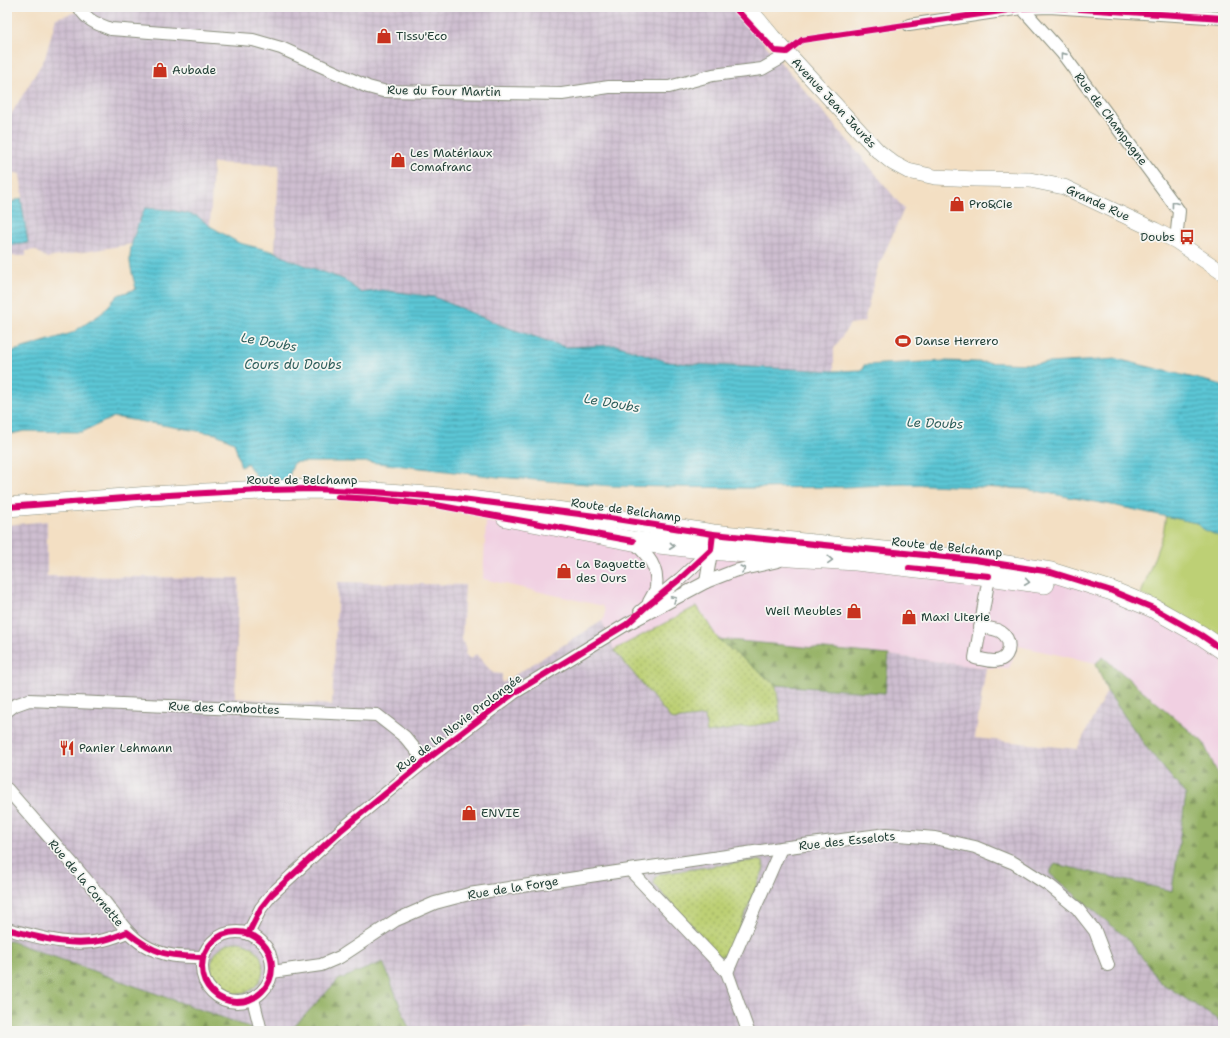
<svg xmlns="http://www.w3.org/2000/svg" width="1230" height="1038" viewBox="0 0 1230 1038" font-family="'Shantell Sans',sans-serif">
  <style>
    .built { fill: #f1d0e2 }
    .industrial { fill: url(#industrial-grid) }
    .grass { fill: url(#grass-dots); stroke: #6e8654 }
    .forest { fill: url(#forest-firs); stroke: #5a784d }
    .garden { fill: #bdd074; stroke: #6e8654 }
    .water { fill: url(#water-rules); stroke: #3d8284 }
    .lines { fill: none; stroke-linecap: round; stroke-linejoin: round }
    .minor-casing { stroke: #898e7c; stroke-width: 14 }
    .tertiary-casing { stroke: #898e7c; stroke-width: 16 }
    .primary-casing { stroke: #898e7c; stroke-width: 20 }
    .minor { stroke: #fff; stroke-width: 12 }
    .tertiary { stroke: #fff; stroke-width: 15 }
    .primary { stroke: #fff; stroke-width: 19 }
    .cycleway-casing { stroke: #f6f6f2; stroke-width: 8 }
    .cycleway { stroke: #d6006c; stroke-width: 6 }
    .oneway { stroke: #8f9e9a }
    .labels { text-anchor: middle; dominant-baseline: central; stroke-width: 3.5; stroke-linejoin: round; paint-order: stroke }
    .poi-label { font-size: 12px; fill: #1f3d34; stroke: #f6f6f2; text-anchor: start }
    .street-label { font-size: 12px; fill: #1f3d34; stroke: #f6f6f2 }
    .water-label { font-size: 13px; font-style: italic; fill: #2e5f5c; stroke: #f6f6f2 }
  </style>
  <defs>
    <pattern id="industrial-grid" width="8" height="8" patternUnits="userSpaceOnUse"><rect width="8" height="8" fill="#cebed0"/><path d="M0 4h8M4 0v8" fill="none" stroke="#b0a4b3"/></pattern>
    <pattern id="grass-dots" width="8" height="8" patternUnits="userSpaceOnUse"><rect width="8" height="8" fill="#bdd074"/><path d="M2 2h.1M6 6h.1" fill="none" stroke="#99aa60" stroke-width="1.8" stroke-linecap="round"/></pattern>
    <pattern id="forest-firs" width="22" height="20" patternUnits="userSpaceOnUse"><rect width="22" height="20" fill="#96b266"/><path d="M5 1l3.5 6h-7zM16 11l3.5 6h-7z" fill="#7a9255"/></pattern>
    <pattern id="water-rules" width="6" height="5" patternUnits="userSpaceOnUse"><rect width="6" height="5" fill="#5bc6d5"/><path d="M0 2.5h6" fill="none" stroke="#4ba2ae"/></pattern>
  </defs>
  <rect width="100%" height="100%" fill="#f6f6f2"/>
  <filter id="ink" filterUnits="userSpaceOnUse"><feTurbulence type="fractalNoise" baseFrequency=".025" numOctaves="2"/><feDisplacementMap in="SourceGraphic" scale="8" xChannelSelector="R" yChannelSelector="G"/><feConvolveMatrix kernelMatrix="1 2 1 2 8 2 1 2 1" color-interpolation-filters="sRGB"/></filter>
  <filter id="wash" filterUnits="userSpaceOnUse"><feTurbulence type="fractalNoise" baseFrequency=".012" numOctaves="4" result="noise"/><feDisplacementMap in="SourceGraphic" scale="16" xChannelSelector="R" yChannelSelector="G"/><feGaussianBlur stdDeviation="0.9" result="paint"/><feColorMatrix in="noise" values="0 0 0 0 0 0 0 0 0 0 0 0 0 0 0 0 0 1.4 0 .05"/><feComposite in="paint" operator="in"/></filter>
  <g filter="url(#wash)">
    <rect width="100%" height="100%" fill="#f3dfc3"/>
    <polygon class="built" points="486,522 847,538 1050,564 1223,640 1223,785 1203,742 1103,657 1096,663 1018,646 1009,668 986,668 889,655 718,639 697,606 614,650 602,621 605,617 605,611 603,606 483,579"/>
    <g class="industrial">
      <polygon points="94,7 733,7 862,157 904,209 877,270 864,322 850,324 834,349 834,371 689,364 668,362 616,345 565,347 500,325 382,290 361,293 345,280 288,259 275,252 279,165 213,163 210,226 196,216 145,208 134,236 132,244 47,258 35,250 26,251 26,256 7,256 7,246 28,243 21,198 23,197 20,174 7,171 7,121 45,58 56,18"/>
      <polygon points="47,521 47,576 239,578 235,698 332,705 338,582 465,585 462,639 466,650 465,654 470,659 476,654 493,673 502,674 502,683 602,621 614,650 705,716 708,733 781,721 776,685 884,693 889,655 986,668 975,738 1077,749 1107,691 1147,748 1186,795 1172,892 1055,864 1049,873 1129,940 1160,982 1223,1023 1223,1031 410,1031 383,962 338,980 290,1031 255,1031 243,1025 7,940 7,525"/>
    </g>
    <g class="grass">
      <polygon points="697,606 718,639 776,685 781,721 707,733 705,716 672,720 614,650"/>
      <polygon points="758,860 763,862 764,868 729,954 727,956 719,956 654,884 655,878 659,874"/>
      <circle cx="237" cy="968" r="26"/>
    </g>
    <g class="forest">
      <polygon points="718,639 889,655 885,693 776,685"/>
      <polygon points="1103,657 1203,742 1223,785 1223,1023 1160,982 1129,940 1049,873 1055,864 1172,891 1186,795 1147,748 1107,691 1096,663"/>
      <polygon points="7,940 243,1025 255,1031 7,1031"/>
      <polygon points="383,962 410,1031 290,1031 338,980"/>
    </g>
    <polygon class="garden" points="1166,516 1197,523 1203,529 1223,538 1223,640 1141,594 1163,534"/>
    <g class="water">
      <polygon points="21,198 28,243 7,246 7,204"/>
      <path d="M145,208L171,210L197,216L210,226L239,243L275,252L288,259L345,280L361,293L382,290L434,297L500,325L565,347L616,345L668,362L689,364L834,371L863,370L864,365L946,361L1031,364L1117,359L1219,384L1223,387V538L1203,529L1197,523L1117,506L1026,489L904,484L846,487L747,488L612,486L498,477L369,462H294L287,482L270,481L257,478L247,463L241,467L234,442L216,434L114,417L82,432L24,431L7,435V353L72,333L102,313L118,295L136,289C134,280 131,271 130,262C129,243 138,225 145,208Z"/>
    </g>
  </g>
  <g filter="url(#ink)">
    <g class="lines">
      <defs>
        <g id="minor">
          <path d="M79,7C87,21 97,24 111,29L253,40L281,48L368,87L383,91L562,94L609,87H669L713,75L762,69L780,59L787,52"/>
          <polyline points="1021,7 1062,53 1179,211 1176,241"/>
          <polyline points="909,25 1022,8 1049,7 1223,18"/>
          <path d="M633,541C647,555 659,566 656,588C655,592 651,598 649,602"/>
          <polyline points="706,582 712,547"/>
          <polyline points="640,612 680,579 711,550"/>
          <path d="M980,627C987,628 995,628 1001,632C1011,638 1012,655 1000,660C993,663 982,659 975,658C980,629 985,600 990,571"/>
          <polyline points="7,711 15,705 29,700 377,715 405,737 425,761"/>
          <path d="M7,789C39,826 72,862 103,900C116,916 126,934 144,945C164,957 181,957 203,957"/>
          <polyline points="630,870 781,848 887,834 935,838 975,847 1014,863 1050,886 1077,908 1095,931 1108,965"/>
          <path d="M7,929C38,937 71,948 104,940C112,938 120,935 127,932"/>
          <circle cx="237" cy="967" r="35"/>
          <polyline points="248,934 261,908 272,894 340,831 425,761 514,693 627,624 706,582 734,571 778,561"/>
          <polyline points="272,972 321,965 340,957 396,920 435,903 469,894 630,870 727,972 748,1031"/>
          <polyline points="727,972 781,848"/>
          <polyline points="253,999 261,1031"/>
        </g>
        <polyline id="tertiary" points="748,7 773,37 878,151 893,163 908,171 935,177 975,179 1030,180 1064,187 1155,230 1176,241 1223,273"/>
        <g id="primary">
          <polyline points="7,507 150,496 263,490 315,489 375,492 454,498 603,517 713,534 975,560 1051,572 1112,591 1153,608 1201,635 1223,650"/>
          <polyline points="506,517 633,541 711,550 791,557 856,561 989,576 1045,584"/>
        </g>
      </defs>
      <use href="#minor" class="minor-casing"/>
      <use href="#tertiary" class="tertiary-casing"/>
      <use href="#primary" class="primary-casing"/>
      <use href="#minor" class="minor"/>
      <use href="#tertiary" class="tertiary"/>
      <use href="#primary" class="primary"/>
      <defs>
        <g id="cycleway">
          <polyline points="734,7 775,51 787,52 802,40 1022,8 1049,7 1223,18"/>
          <polyline points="338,497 375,499 436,505 633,541"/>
          <polyline points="7,507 150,496 263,490 315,489 375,492 454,498 603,517 713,534 975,560 1051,572 1112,591 1153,608 1201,635 1223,650"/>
          <polyline points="909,568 989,576"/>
          <path d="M7,929C38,937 71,948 104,940C112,938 120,935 127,932C156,955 167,956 203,957"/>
          <circle cx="237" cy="967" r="35"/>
          <polyline points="248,934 261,908 272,894 340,831 425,761 514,693 627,624 648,605 680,579 711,550 713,534"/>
        </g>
      </defs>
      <use href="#cycleway" class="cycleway-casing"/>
      <use href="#cycleway" class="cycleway"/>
    </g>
    <defs><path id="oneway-chevron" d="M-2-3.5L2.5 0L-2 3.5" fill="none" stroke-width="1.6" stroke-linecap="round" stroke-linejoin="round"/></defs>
    <g class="oneway">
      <use href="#oneway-chevron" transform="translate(1063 55) rotate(-129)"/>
      <use href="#oneway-chevron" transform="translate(1174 204) rotate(-127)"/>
      <use href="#oneway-chevron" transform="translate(672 546) rotate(6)"/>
      <use href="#oneway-chevron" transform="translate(830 560) rotate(4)"/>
      <use href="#oneway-chevron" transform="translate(743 569) rotate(-14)"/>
      <use href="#oneway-chevron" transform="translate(1027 582) rotate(8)"/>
      <use href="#oneway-chevron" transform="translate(674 599) rotate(-29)"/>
    </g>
  </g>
  <defs>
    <symbol id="shop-bare" viewBox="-9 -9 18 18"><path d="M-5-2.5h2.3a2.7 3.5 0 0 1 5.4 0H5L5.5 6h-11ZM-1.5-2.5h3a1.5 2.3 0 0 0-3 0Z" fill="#c8321e" stroke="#f6f6f2" stroke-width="2.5" paint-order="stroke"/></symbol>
    <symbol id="bus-bare" viewBox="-9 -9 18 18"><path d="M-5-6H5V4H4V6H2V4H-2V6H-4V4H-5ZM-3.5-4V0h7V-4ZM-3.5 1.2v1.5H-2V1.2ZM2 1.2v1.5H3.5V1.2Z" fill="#c8321e" stroke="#f6f6f2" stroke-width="2.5" paint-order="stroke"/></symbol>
    <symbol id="stadium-bare" viewBox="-9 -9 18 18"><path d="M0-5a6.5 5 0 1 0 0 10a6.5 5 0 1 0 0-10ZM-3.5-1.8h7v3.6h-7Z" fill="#c8321e" stroke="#f6f6f2" stroke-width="2.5" paint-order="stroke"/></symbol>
    <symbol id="restaurant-bare" viewBox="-9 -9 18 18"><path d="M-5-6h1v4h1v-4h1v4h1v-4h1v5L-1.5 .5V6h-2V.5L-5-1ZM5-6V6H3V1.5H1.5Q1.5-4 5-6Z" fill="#c8321e" stroke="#f6f6f2" stroke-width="2.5" paint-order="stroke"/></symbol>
  </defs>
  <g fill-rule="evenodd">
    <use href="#shop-bare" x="373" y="25" width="22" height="22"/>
    <use href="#shop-bare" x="149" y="59" width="22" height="22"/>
    <use href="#shop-bare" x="387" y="149" width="22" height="22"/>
    <use href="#shop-bare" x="946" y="193" width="22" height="22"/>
    <use href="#bus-bare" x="1176" y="226" width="22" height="22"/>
    <use href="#stadium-bare" x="892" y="330" width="22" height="22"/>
    <use href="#shop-bare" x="553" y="560" width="22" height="22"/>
    <use href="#shop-bare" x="843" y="600" width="22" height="22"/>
    <use href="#shop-bare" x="898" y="606" width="22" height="22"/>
    <use href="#restaurant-bare" x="56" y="737" width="22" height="22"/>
    <use href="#shop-bare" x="458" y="802" width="22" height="22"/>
  </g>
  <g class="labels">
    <g class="poi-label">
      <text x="396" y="36">Tissu'Eco</text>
      <text x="172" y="70">Aubade</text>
      <text x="410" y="153">Les Matériaux<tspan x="410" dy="14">Comafranc</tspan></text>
      <text x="969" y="204">Pro&amp;Cie</text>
      <text x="1175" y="237" text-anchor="end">Doubs</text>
      <text x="915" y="341">Danse Herrero</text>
      <text x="576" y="564">La Baguette<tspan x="576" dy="14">des Ours</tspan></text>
      <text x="842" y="611" text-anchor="end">Weil Meubles</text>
      <text x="921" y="617">Maxi Literie</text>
      <text x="79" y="748">Panier Lehmann</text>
      <text x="481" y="813">ENVIE</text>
    </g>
    <g class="street-label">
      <text transform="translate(444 91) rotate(1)">Rue du Four Martin</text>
      <text transform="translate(834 103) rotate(47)">Avenue Jean Jaurès</text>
      <text transform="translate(1111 119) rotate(53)">Rue de Champagne</text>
      <text transform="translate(1098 203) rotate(25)">Grande Rue</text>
      <text x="302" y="480">Route de Belchamp</text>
      <text transform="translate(626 510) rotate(8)">Route de Belchamp</text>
      <text transform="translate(947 547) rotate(6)">Route de Belchamp</text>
      <text transform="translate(224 708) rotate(2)">Rue des Combottes</text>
      <text transform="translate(459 723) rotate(-37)">Rue de la Novie Prolongée</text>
      <text transform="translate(847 841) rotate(-6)">Rue des Esselots</text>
      <text transform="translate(86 883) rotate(50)">Rue de la Cornette</text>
      <text transform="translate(513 888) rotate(-9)">Rue de la Forge</text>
    </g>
    <g class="water-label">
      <text transform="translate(269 342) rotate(10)">Le Doubs</text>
      <text x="293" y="364">Cours du Doubs</text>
      <text transform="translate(612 403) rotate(10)">Le Doubs</text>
      <text transform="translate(935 423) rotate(2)">Le Doubs</text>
    </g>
  </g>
  <rect width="1230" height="1038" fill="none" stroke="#f6f6f2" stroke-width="24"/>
</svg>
